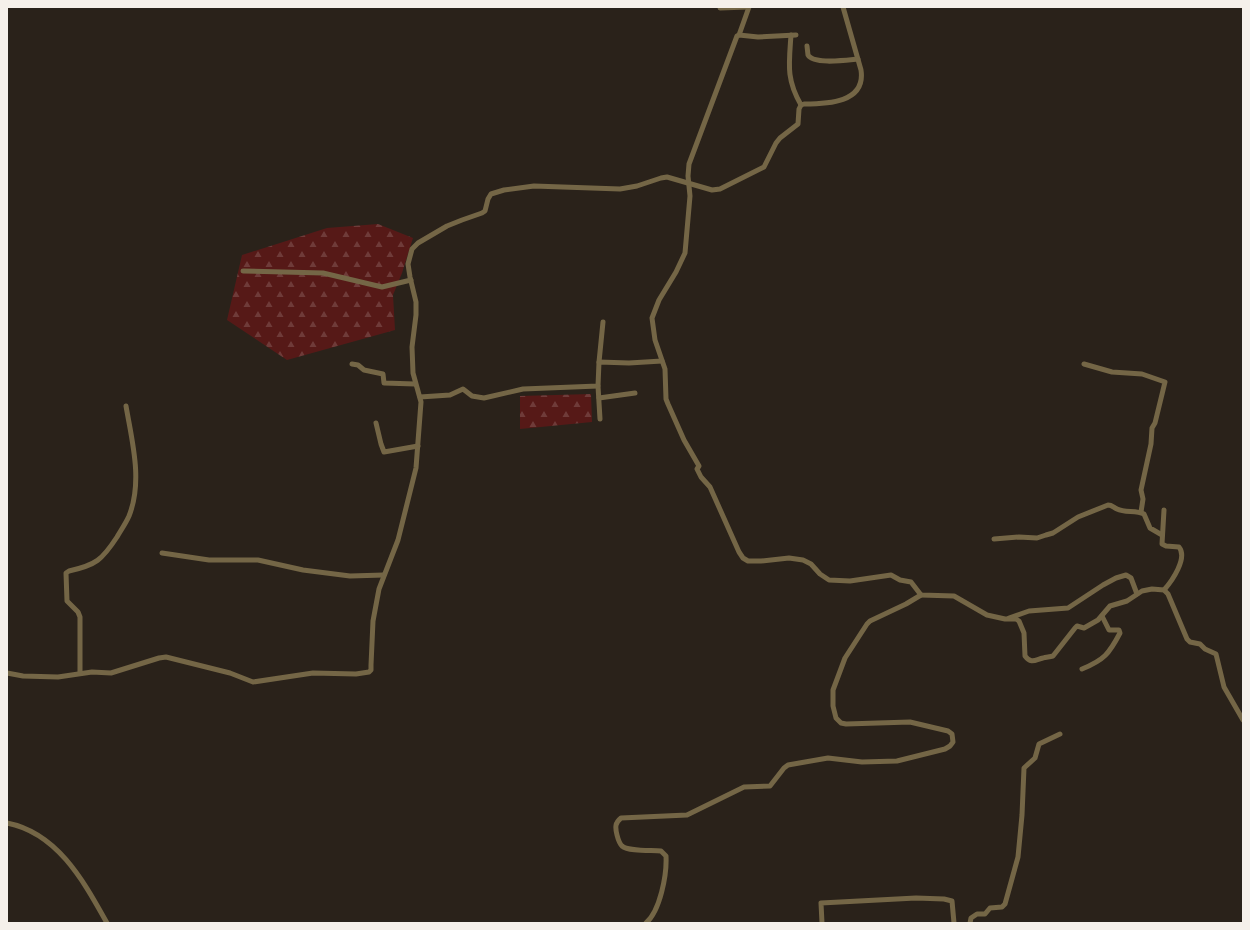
<svg xmlns="http://www.w3.org/2000/svg" width="1250" height="930" viewBox="0 0 1250 930" font-family="'Titillium Web',sans-serif">
  <style>
    .forest { fill: url(#forest-firs) }
    .lines { fill: none; stroke-linecap: round; stroke-linejoin: round }
    .street { stroke: #746646; stroke-width: 5 }
  </style>
  <defs>
    <pattern id="forest-firs" width="22" height="20" patternUnits="userSpaceOnUse"><rect width="22" height="20" fill="#561917"/><path d="M5 1l3.5 6h-7zM16 11l3.5 6h-7z" fill="#6f3b39"/></pattern>
  </defs>
  <rect width="100%" height="100%" fill="#2a221a"/>
  <g class="forest">
    <polygon points="378,224 413,238 402,273 393,295 395,330 287,360 227,320 242,255 327,228"/>
    <polygon points="591,394 592,422 520,429 520,396"/>
  </g>
  <g class="lines">
    <g class="street">
      <polyline points="720,8 748,7"/>
      <polyline points="739,35 749,7"/>
      <path d="M791,35C789,64 786,79 801,105"/>
      <path d="M796,35L758,37L739,35L737,36L689,164L688,176L690,196L685,253L676,272L659,300L652,318L655,340L665,369L666,399L668,404L684,440L699,466L697,469L701,477L710,487L739,552L743,558L748,561H761L789,558L803,560L811,564L820,574L829,580L850,581L891,575L900,580L911,582L921,595L954,596L987,615L1005,619H1016L1019,621L1024,633L1025,656C1031,664 1035,660 1043,658C1046,657 1049,657 1053,656L1075,628L1077,626L1084,628L1098,620L1110,606L1127,601L1142,591L1152,589L1164,590L1168,594L1187,639L1190,642L1200,644L1205,649L1216,654L1224,687L1243,720"/>
      <path d="M807,46L808,55C814,65 847,60 858,59"/>
      <polyline points="243,271 323,273 382,287 411,280"/>
      <polyline points="599,362 603,322"/>
      <polyline points="352,364 358,365 364,370 383,374 384,383 415,384"/>
      <polyline points="1084,364 1112,372 1142,374 1165,382 1155,423 1152,428 1151,444 1141,490 1143,499 1141,512"/>
      <polyline points="598,386 600,419"/>
      <polyline points="420,397 450,395 463,389 472,396 484,398 523,389 598,386 599,362 629,363 662,361"/>
      <polyline points="599,398 635,393"/>
      <polyline points="376,423 381,444 384,452 418,446"/>
      <path d="M994,539L1019,537L1037,538L1046,535L1053,533L1078,517L1108,505C1112,505 1113,507 1117,509C1125,513 1136,510 1144,514L1150,528L1162,535"/>
      <polyline points="162,553 209,560 258,560 303,570 350,576 384,575"/>
      <path d="M1164,590C1172,581 1188,558 1179,547L1166,546L1162,544L1164,510"/>
      <polyline points="1009,618 1029,611 1068,608 1103,585 1116,578 1126,575 1131,578 1137,594"/>
      <path d="M1082,669C1104,660 1109,654 1120,633L1119,630H1109L1102,616"/>
      <path d="M7,673L23,676L58,677L92,672L111,673L159,658L166,657L230,673L253,682L313,673L356,674L369,672L371,670V665L373,621L379,589L398,540L416,468L421,402L413,373L412,347L416,315V302L410,277L408,264L412,249L418,243L447,226L462,220L482,213L485,211L488,199L491,194L504,190L534,186L620,189L637,186L661,178L667,177L712,190L720,189L764,167L776,143L780,138L798,124L799,109L801,105L804,104C827,104 866,103 861,70L843,7"/>
      <path d="M80,673V617L78,612L67,601L66,573L69,571C96,565 102,560 117,537C121,530 126,523 129,516C143,481 132,441 126,406"/>
      <path d="M7,823C58,833 84,882 107,923"/>
      <path d="M646,923C660,911 667,875 666,856L661,851C652,850 629,852 622,846C619,843 618,839 617,835C615,827 615,823 621,818L687,815L744,787L770,786L784,768L788,765L828,758L862,762L897,761L945,749L950,746L953,742L952,734L948,731L910,722L846,724L841,723L836,718L833,706V690L845,658L867,624L870,621L906,604L921,595"/>
      <polyline points="822,923 821,903 916,898 944,899 952,901 954,923"/>
      <polyline points="970,923 971,918 977,914 985,914 990,908 1002,907 1005,904 1018,857 1022,815 1024,768 1035,758 1039,744 1060,734"/>
    </g>
  </g>
  <rect width="1250" height="930" fill="none" stroke="#f5f0ea" stroke-width="16"/>
</svg>
